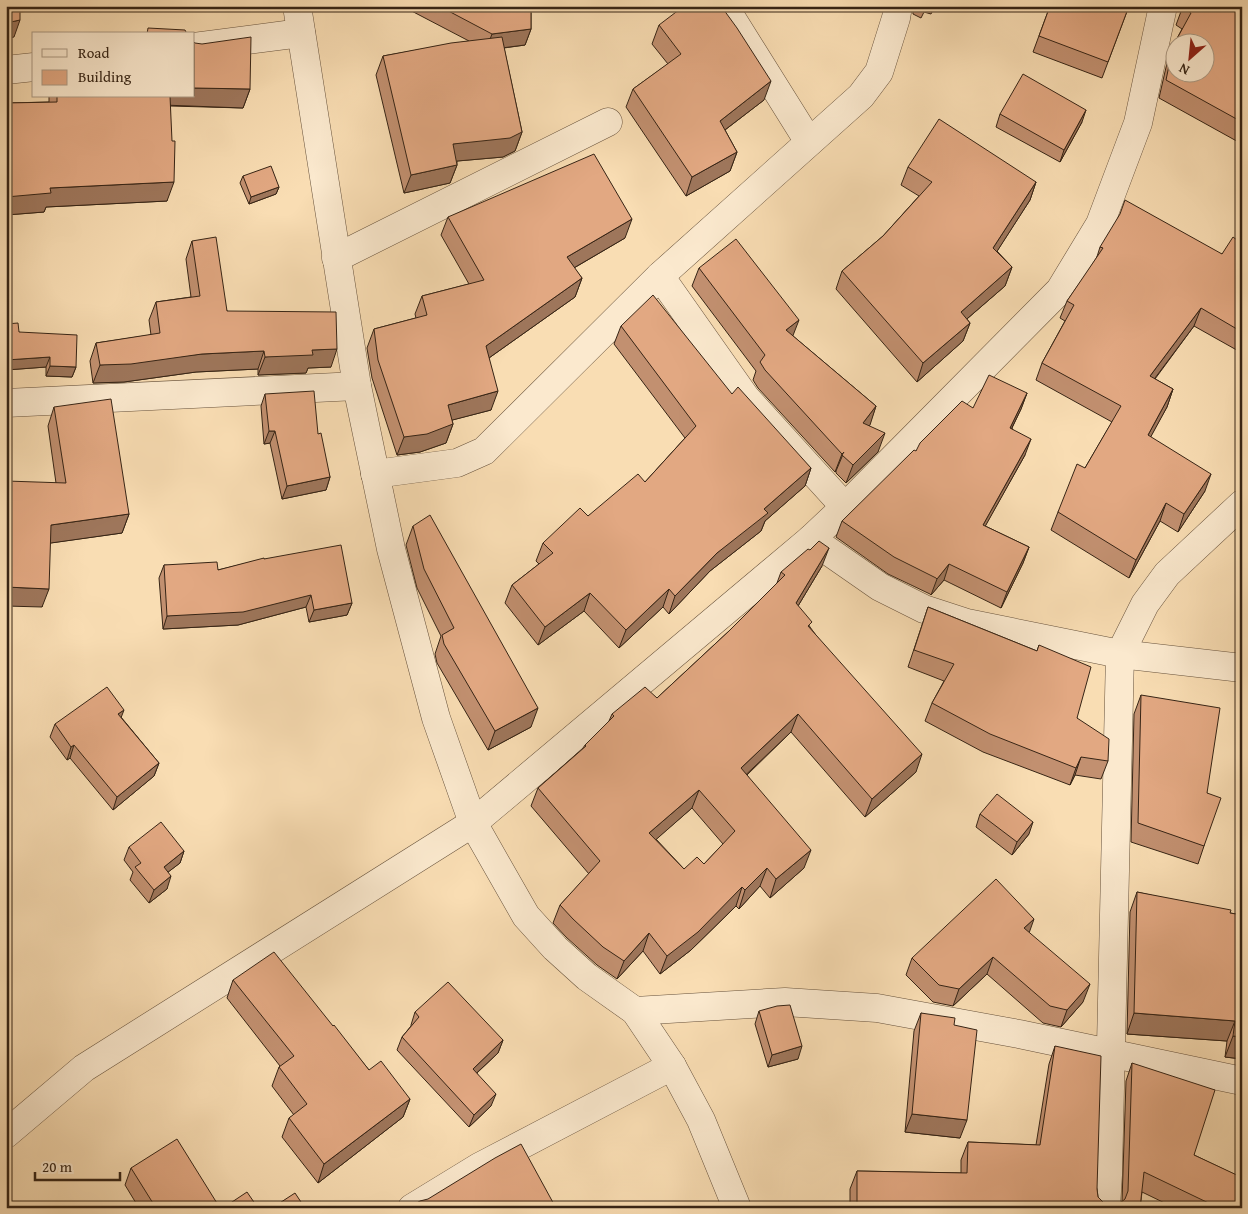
<svg xmlns="http://www.w3.org/2000/svg" width="1248" height="1214" viewBox="0 0 1248 1214" font-family="'Gentium Book Plus',serif">
  <style>
    .lines { fill: none; stroke-linecap: round; stroke-linejoin: round }
    .minor-casing { stroke: #67523c; stroke-width: 29 }
    .minor { stroke: #fbe9ce; stroke-width: 28 }
    .wall { fill: #c29070; stroke: #362415; fill-rule: evenodd }
    .shaded-wall { fill: #9e765b; stroke: #362415 }
    .building { fill: #e2a882; stroke: #362415; fill-rule: evenodd }
  </style>
  <rect width="100%" height="100%" fill="#f9ddb3"/>
  <filter id="stains"><feTurbulence type="fractalNoise" baseFrequency=".004" numOctaves="4"/><feColorMatrix values="0 0 0 0 .2 0 0 0 0 .09 0 0 0 0 .02 0 0 0 .5 -.17"/></filter>
  <radialGradient id="worn" r=".72"><stop offset=".6" stop-color="#630" stop-opacity="0"/><stop offset="1" stop-color="#630" stop-opacity=".3"/></radialGradient>
  <g class="lines">
    <defs>
      <g id="minor">
        <polyline points="297,6 357,386 391,549 436,718 473,823 526,916 555,948 587,977 635,1011 672,1066 701,1120 737,1208"/>
        <polyline points="725,6 727,11 809,142"/>
        <polyline points="194,47 301,33"/>
        <polyline points="6,70 34,67"/>
        <polyline points="336,258 608,122"/>
        <polyline points="660,276 746,398 845,507"/>
        <polyline points="6,403 357,386"/>
        <polyline points="375,474 457,463 484,451 660,276 861,96 879,72 896,18 898,6"/>
        <polyline points="811,539 880,587 924,609 967,623 1120,654 1242,668"/>
        <polyline points="635,1011 785,1002 877,1008 1019,1034 1242,1081"/>
        <polyline points="6,1134 84,1068 473,823 811,539 845,507 1060,290 1100,224 1138,123 1163,6"/>
        <polyline points="412,1208 479,1167 672,1066"/>
        <polyline points="1106,1208 1108,1175 1120,654 1145,604 1167,574 1242,504"/>
      </g>
    </defs>
    <use href="#minor" class="minor-casing"/>
    <use href="#minor" class="minor"/>
  </g>
  <g class="wall">
    <polygon points="402,6 531,6 531,29 525,45 504,48 522,132 515,151 503,157 457,161 457,165 450,183 404,193 376,75 383,56 469,41"/>
    <polygon points="913,6 935,6 931,14 924,12 921,18 913,14"/>
    <polygon points="1050,6 1129,6 1102,78 1033,52"/>
    <polygon points="1183,6 1242,6 1242,144 1159,98 1167,63 1173,46 1182,29 1176,25"/>
    <polygon points="659,25 764,100 725,130 737,152 730,171 686,196 626,107 633,89 668,64 652,44"/>
    <polygon points="250,89 243,108 170,106 167,201 46,207 44,212 6,215 6,103 49,102 49,96 194,96"/>
    <polygon points="1000,114 1082,122 1060,162 996,127"/>
    <polygon points="908,167 1036,182 1030,200 997,251 1012,267 1005,286 967,319 970,323 963,341 917,382 836,289 842,271 883,236 919,196 901,185"/>
    <polygon points="243,176 279,187 276,194 249,204 240,183"/>
    <polygon points="448,217 625,238 574,268 582,278 575,297 489,358 491,410 452,420 453,424 446,443 420,452 397,455 372,378 367,348 374,329 416,318 415,314 422,296 469,284 441,235"/>
    <polygon points="1242,231 1242,353 1194,326 1155,379 1173,389 1167,407 1150,437 1205,491 1178,532 1160,521 1129,578 1051,530 1058,512 1085,468 1112,422 1036,380 1042,363 1065,321 1060,318 1067,301 1096,260 1100,247 1222,254 1237,240"/>
    <polygon points="192,241 227,311 331,367 308,368 306,373 258,375 258,369 196,372 124,382 93,383 90,361 96,343 151,335 149,320 156,302 191,297 186,259"/>
    <polygon points="699,268 793,336 876,406 869,426 878,452 846,483 836,473 836,471 835,472 758,388 753,380 756,371 692,286"/>
    <polygon points="6,324 19,332 76,367 72,377 46,376 46,367 6,370"/>
    <polygon points="621,326 732,394 811,468 805,486 765,521 761,531 710,571 669,614 663,607 619,648 584,611 538,645 505,603 512,585 539,564 536,561 543,543 645,482 685,438 614,344"/>
    <polygon points="1027,393 1021,409 1012,428 1025,455 985,526 1029,547 1023,563 1001,608 944,580 931,595 930,594 888,574 836,537 842,521 916,451"/>
    <polygon points="265,394 318,434 330,477 326,490 282,499 270,443 264,444 261,406"/>
    <polygon points="54,407 129,514 122,533 50,543 42,607 56,483 48,426"/>
    <polygon points="413,526 531,727 488,750 437,663 435,654 441,636 417,588 406,545"/>
    <polygon points="264,559 352,603 347,615 309,622 306,607 238,625 163,629 159,578 164,565 218,570"/>
    <path d="M822,566L798,606L810,627L916,772L865,817L791,732L747,775L804,868L770,898L760,886L739,909L736,906L691,950L660,974L643,951L617,979L597,965L566,937L553,923L560,905L589,874L531,806L538,788L583,748L585,745L609,721L612,714L657,698L729,631L777,583L781,572ZM692,808L723,844L704,864L684,869L656,839Z"/>
    <polygon points="928,607 1037,651 1039,645 1077,718 1108,761 1101,779 1075,775 1070,785 983,752 925,721 932,703 944,681 908,667"/>
    <polygon points="1141,695 1207,793 1204,846 1198,864 1131,842 1134,714"/>
    <polygon points="121,717 159,763 154,776 113,810 70,758 67,760 50,737 55,724"/>
    <polygon points="980,814 1029,834 1012,855 976,827"/>
    <polygon points="129,847 184,851 180,863 168,872 167,889 149,903 130,880 133,872 124,860"/>
    <polygon points="1137,892 1230,913 1242,915 1242,1059 1225,1057 1227,1041 1127,1034 1130,912"/>
    <polygon points="1029,933 1083,1002 1061,1027 1043,1023 987,974 953,1006 933,1002 906,975 912,958"/>
    <polygon points="233,980 333,1026 369,1070 410,1099 403,1117 318,1183 282,1137 289,1118 294,1115 272,1086 279,1067 280,1066 227,998"/>
    <polygon points="759,1011 798,1059 768,1067 755,1024"/>
    <polygon points="415,1012 503,1040 498,1053 477,1073 491,1106 469,1127 397,1050 402,1037 411,1026 411,1025"/>
    <polygon points="921,1013 954,1025 960,1138 905,1132 914,1031"/>
    <polygon points="1055,1046 1097,1189 1098,1197 1104,1203 1111,1206 1119,1204 1122,1202 1126,1081 1132,1063 1194,1155 1238,1176 1242,1159 1242,1208 1175,1208 1142,1192 1140,1208 850,1208 850,1189 857,1171 961,1173 961,1160 968,1142 1036,1145 1049,1064"/>
    <polygon points="131,1168 220,1208 139,1208 125,1185"/>
  </g>
  <g class="shaded-wall">
    <polygon points="16,6 142,6 14,12"/>
    <polygon points="20,20 14,37 6,39 6,23"/>
    <polygon points="531,29 525,45 486,50 492,34"/>
    <polygon points="771,81 764,100 713,139 720,121"/>
    <polygon points="194,88 250,89 243,108 163,105 166,96 194,96"/>
    <polygon points="1086,110 1082,122 1060,162 1064,150"/>
    <polygon points="522,132 515,151 503,157 446,162 453,144"/>
    <polygon points="737,152 730,171 686,196 692,177"/>
    <polygon points="457,165 450,183 404,193 411,175"/>
    <polygon points="174,182 167,201 46,207 44,212 6,215 6,197 50,188"/>
    <polygon points="1036,182 1030,200 987,267 993,248"/>
    <polygon points="279,187 276,194 249,204 251,197"/>
    <polygon points="632,219 625,238 560,276 567,257"/>
    <polygon points="1012,267 1005,286 954,330 961,312"/>
    <polygon points="582,278 575,297 479,365 486,346"/>
    <polygon points="1201,308 1194,326 1143,394 1150,376"/>
    <polygon points="799,320 792,338 786,330"/>
    <polygon points="970,323 963,341 917,382 923,363"/>
    <polygon points="337,349 331,367 308,368 306,373 258,375 265,357 312,350"/>
    <polygon points="264,351 258,369 196,372 124,382 93,383 100,365 202,354"/>
    <polygon points="50,357 46,367 6,370 6,360"/>
    <polygon points="50,366 76,367 72,377 46,376"/>
    <polygon points="1173,389 1167,407 1142,453 1148,435"/>
    <polygon points="498,391 491,410 441,423 448,405"/>
    <polygon points="1027,393 1021,409 1004,444 1010,428"/>
    <polygon points="876,406 870,425 856,441 863,423"/>
    <polygon points="453,424 446,443 420,452 397,455 404,437"/>
    <polygon points="269,431 275,431 270,443 264,444"/>
    <polygon points="885,433 878,452 846,483 853,465"/>
    <polygon points="1031,439 1025,455 977,541 983,525"/>
    <polygon points="844,452 836,471 835,472 842,454"/>
    <polygon points="811,468 805,486 765,521 761,531 710,571 669,614 675,596 717,553 764,509"/>
    <polygon points="1211,474 1205,491 1178,532 1184,514"/>
    <polygon points="330,477 326,490 282,499 287,486"/>
    <polygon points="1166,503 1160,521 1129,578 1136,560"/>
    <polygon points="129,514 122,533 44,544 51,525"/>
    <polygon points="1029,547 1023,563 1001,608 1007,592"/>
    <polygon points="829,548 822,566 789,621 796,603"/>
    <polygon points="949,564 944,580 931,595 937,579"/>
    <polygon points="6,587 49,589 42,607 6,606"/>
    <polygon points="669,589 663,607 619,648 626,630"/>
    <polygon points="590,593 584,611 538,645 545,627"/>
    <polygon points="311,595 306,607 238,625 163,629 167,616"/>
    <polygon points="352,603 347,615 309,622 314,610"/>
    <polygon points="538,708 531,727 488,750 495,731"/>
    <polygon points="124,710 119,723 118,714"/>
    <polygon points="798,714 791,732 734,786 741,768"/>
    <polygon points="74,745 70,758 67,760 71,747"/>
    <polygon points="922,754 916,772 865,817 872,799"/>
    <polygon points="1081,757 1075,775 1070,785 1076,768"/>
    <polygon points="159,763 154,776 113,810 117,797"/>
    <polygon points="699,790 692,808 643,851 649,833"/>
    <polygon points="1033,822 1029,834 1012,855 1017,842"/>
    <polygon points="811,850 804,868 770,898 776,879"/>
    <polygon points="184,851 180,863 159,879 164,867"/>
    <polygon points="767,868 760,886 739,909 745,890"/>
    <polygon points="171,876 167,889 149,903 154,890"/>
    <polygon points="742,887 736,906 691,950 660,974 667,956"/>
    <polygon points="1034,919 1028,936 1024,928"/>
    <polygon points="649,933 643,951 617,979 624,961"/>
    <polygon points="993,957 987,974 953,1006 959,989"/>
    <polygon points="1090,984 1083,1002 1061,1027 1067,1010"/>
    <polygon points="1134,1013 1235,1021 1227,1041 1127,1034"/>
    <polygon points="1233,1036 1242,1037 1242,1059 1225,1057"/>
    <polygon points="503,1040 498,1053 468,1081 473,1069"/>
    <polygon points="802,1046 798,1059 768,1067 772,1055"/>
    <polygon points="496,1094 491,1106 469,1127 474,1115"/>
    <polygon points="410,1099 403,1117 318,1183 324,1164"/>
    <polygon points="912,1114 967,1120 960,1138 905,1132"/>
  </g>
  <g class="building">
    <polygon points="6,6 20,6 20,20 6,23"/>
    <polygon points="439,6 531,6 531,29 492,34"/>
    <polygon points="684,6 721,6 737,28 771,81 720,121 737,152 692,177 633,89 681,54 659,25"/>
    <polygon points="1050,6 1129,6 1108,62 1039,36"/>
    <path d="M1183,6H1242V122L1166,80L1173,46L1191,13L1183,7ZM1176,42H1206V72H1176Z"/>
    <polygon points="148,28 185,30 187,34 147,34"/>
    <polygon points="251,37 250,89 194,88 194,42 195,43 202,44"/>
    <polygon points="502,37 522,132 510,138 453,144 457,165 411,175 383,56 451,43"/>
    <polygon points="1023,74 1086,110 1064,150 1000,114"/>
    <polygon points="57,96 170,96 172,141 175,141 174,182 50,188 51,193 6,197 6,103 57,102"/>
    <polygon points="939,119 1036,182 993,248 1012,267 961,312 970,323 923,363 842,271 883,236 932,182 908,167"/>
    <polygon points="594,154 632,219 567,257 582,278 486,346 498,391 448,405 453,424 427,434 404,437 378,360 374,329 427,315 422,296 484,280 448,217"/>
    <polygon points="271,166 279,187 251,197 243,176"/>
    <polygon points="1125,200 1222,254 1233,237 1237,240 1242,231 1242,332 1201,308 1150,376 1173,389 1148,435 1211,474 1184,514 1166,503 1136,560 1058,512 1077,464 1085,468 1121,406 1042,363 1074,305 1067,301 1103,248 1100,247 1120,214"/>
    <polygon points="216,237 227,311 336,312 337,349 312,350 313,355 265,357 264,351 202,354 131,364 100,365 96,343 160,333 156,302 200,296 192,241"/>
    <polygon points="736,239 799,320 786,330 876,406 863,423 885,433 853,465 842,455 844,452 842,454 765,370 760,362 765,355 699,268"/>
    <polygon points="653,295 732,394 738,387 811,468 764,509 768,513 717,553 675,596 669,589 626,630 590,593 545,627 512,585 553,553 543,543 580,508 588,516 638,474 645,482 696,426 621,326"/>
    <polygon points="18,323 19,332 77,335 76,367 50,366 50,357 6,360 6,324"/>
    <polygon points="989,375 1027,393 1010,428 1031,439 983,525 1029,547 1007,592 949,564 937,579 936,578 894,557 842,521 914,450 916,451 920,443 962,401 973,408"/>
    <polygon points="314,391 318,434 321,433 330,477 287,486 275,431 269,431 265,394"/>
    <polygon points="111,399 129,514 51,525 49,589 6,587 6,481 66,483 54,407"/>
    <polygon points="430,515 538,708 495,731 444,644 442,635 454,628 424,569 413,526"/>
    <path d="M819,541L829,548L796,603L812,622L808,626L922,754L872,799L798,714L741,768L811,850L776,879L767,868L745,890L742,887L698,932L667,956L649,933L624,961L603,947L573,919L560,905L600,861L538,788L586,746L585,745L614,716L612,714L645,687L657,698L729,631L785,575L781,572L808,549L810,550ZM699,790L735,831L704,864L697,857L684,869L649,833Z"/>
    <polygon points="341,545 352,603 314,610 311,595 243,612 167,616 164,565 217,562 218,570 264,558 264,559"/>
    <polygon points="928,607 1037,651 1039,645 1091,667 1077,718 1109,739 1108,761 1081,757 1076,768 990,734 932,703 954,664 914,650"/>
    <polygon points="107,687 124,710 118,714 159,763 117,797 74,745 71,747 55,724"/>
    <polygon points="1141,695 1220,708 1207,793 1221,798 1204,846 1138,823"/>
    <polygon points="997,794 1033,822 1017,842 980,814"/>
    <polygon points="161,822 184,851 164,867 171,876 154,890 135,867 141,863 129,847"/>
    <polygon points="996,879 1034,919 1024,928 1090,984 1067,1010 1050,1006 993,957 959,989 939,985 912,958"/>
    <polygon points="1137,892 1231,910 1230,913 1242,915 1242,1037 1233,1036 1235,1021 1134,1013"/>
    <polygon points="274,952 333,1026 334,1025 369,1070 381,1061 410,1099 324,1164 289,1118 307,1104 279,1067 294,1056 233,980"/>
    <polygon points="448,982 503,1040 473,1069 496,1094 474,1115 402,1037 419,1017 415,1012"/>
    <polygon points="790,1005 802,1046 772,1055 759,1011 777,1006"/>
    <polygon points="921,1013 955,1018 954,1025 977,1030 967,1120 912,1114"/>
    <polygon points="1055,1046 1101,1056 1097,1189 1098,1197 1104,1203 1111,1206 1119,1204 1125,1199 1128,1191 1132,1063 1215,1090 1194,1155 1241,1177 1242,1172 1242,1208 1219,1208 1144,1172 1140,1208 857,1208 857,1171 967,1173 968,1142 1040,1145"/>
    <polygon points="177,1139 220,1208 156,1208 131,1168"/>
    <polygon points="521,1144 556,1208 408,1208 420,1201 428,1199 495,1158"/>
    <polygon points="247,1192 258,1208 223,1208"/>
    <polygon points="295,1193 305,1208 272,1208"/>
  </g>
  <rect width="1248" height="1214" fill="none" stroke="#f9ddb3" stroke-width="25"/>
  <rect x="8" y="8" width="1233" height="1199" fill="none" stroke="#362415" stroke-width="2.5"/>
  <rect x="12" y="12" width="1223" height="1189" fill="none" stroke="#362415"/>
  <rect x="32" y="32" width="162" height="65" fill="#fbe9ce" stroke="#ac9a84"/>
  <rect x="42" y="49" width="25" height="8" fill="#fbe9ce" stroke="#ac9a84"/>
  <text x="78" y="58" font-size="15" fill="#362415">Road</text>
  <rect x="42" y="70" width="25" height="15" fill="#e2a882" stroke="#ac9a84"/>
  <text x="78" y="82" font-size="15" fill="#362415">Building</text>
  <g transform="translate(1190 58) rotate(207)"><circle r="24" fill="#fbe9ce" stroke="#ac9a84"/>
  <path d="M0-4L9 19L0 12L-9 19Z" fill="#8f2418"/>
  <text y="-8" font-size="14" font-weight="bold" text-anchor="middle" fill="#362415">N</text>
  </g>
  <path d="M35 1172v8h85v-8" fill="none" stroke="#362415" stroke-width="2.5"/>
  <text x="42" y="1172" font-size="15" fill="#362415" stroke="#fbe9ce" stroke-width="4" paint-order="stroke">20 m</text>
  <rect width="100%" height="100%" filter="url(#stains)"/>
  <rect width="100%" height="100%" fill="url(#worn)"/>
</svg>
